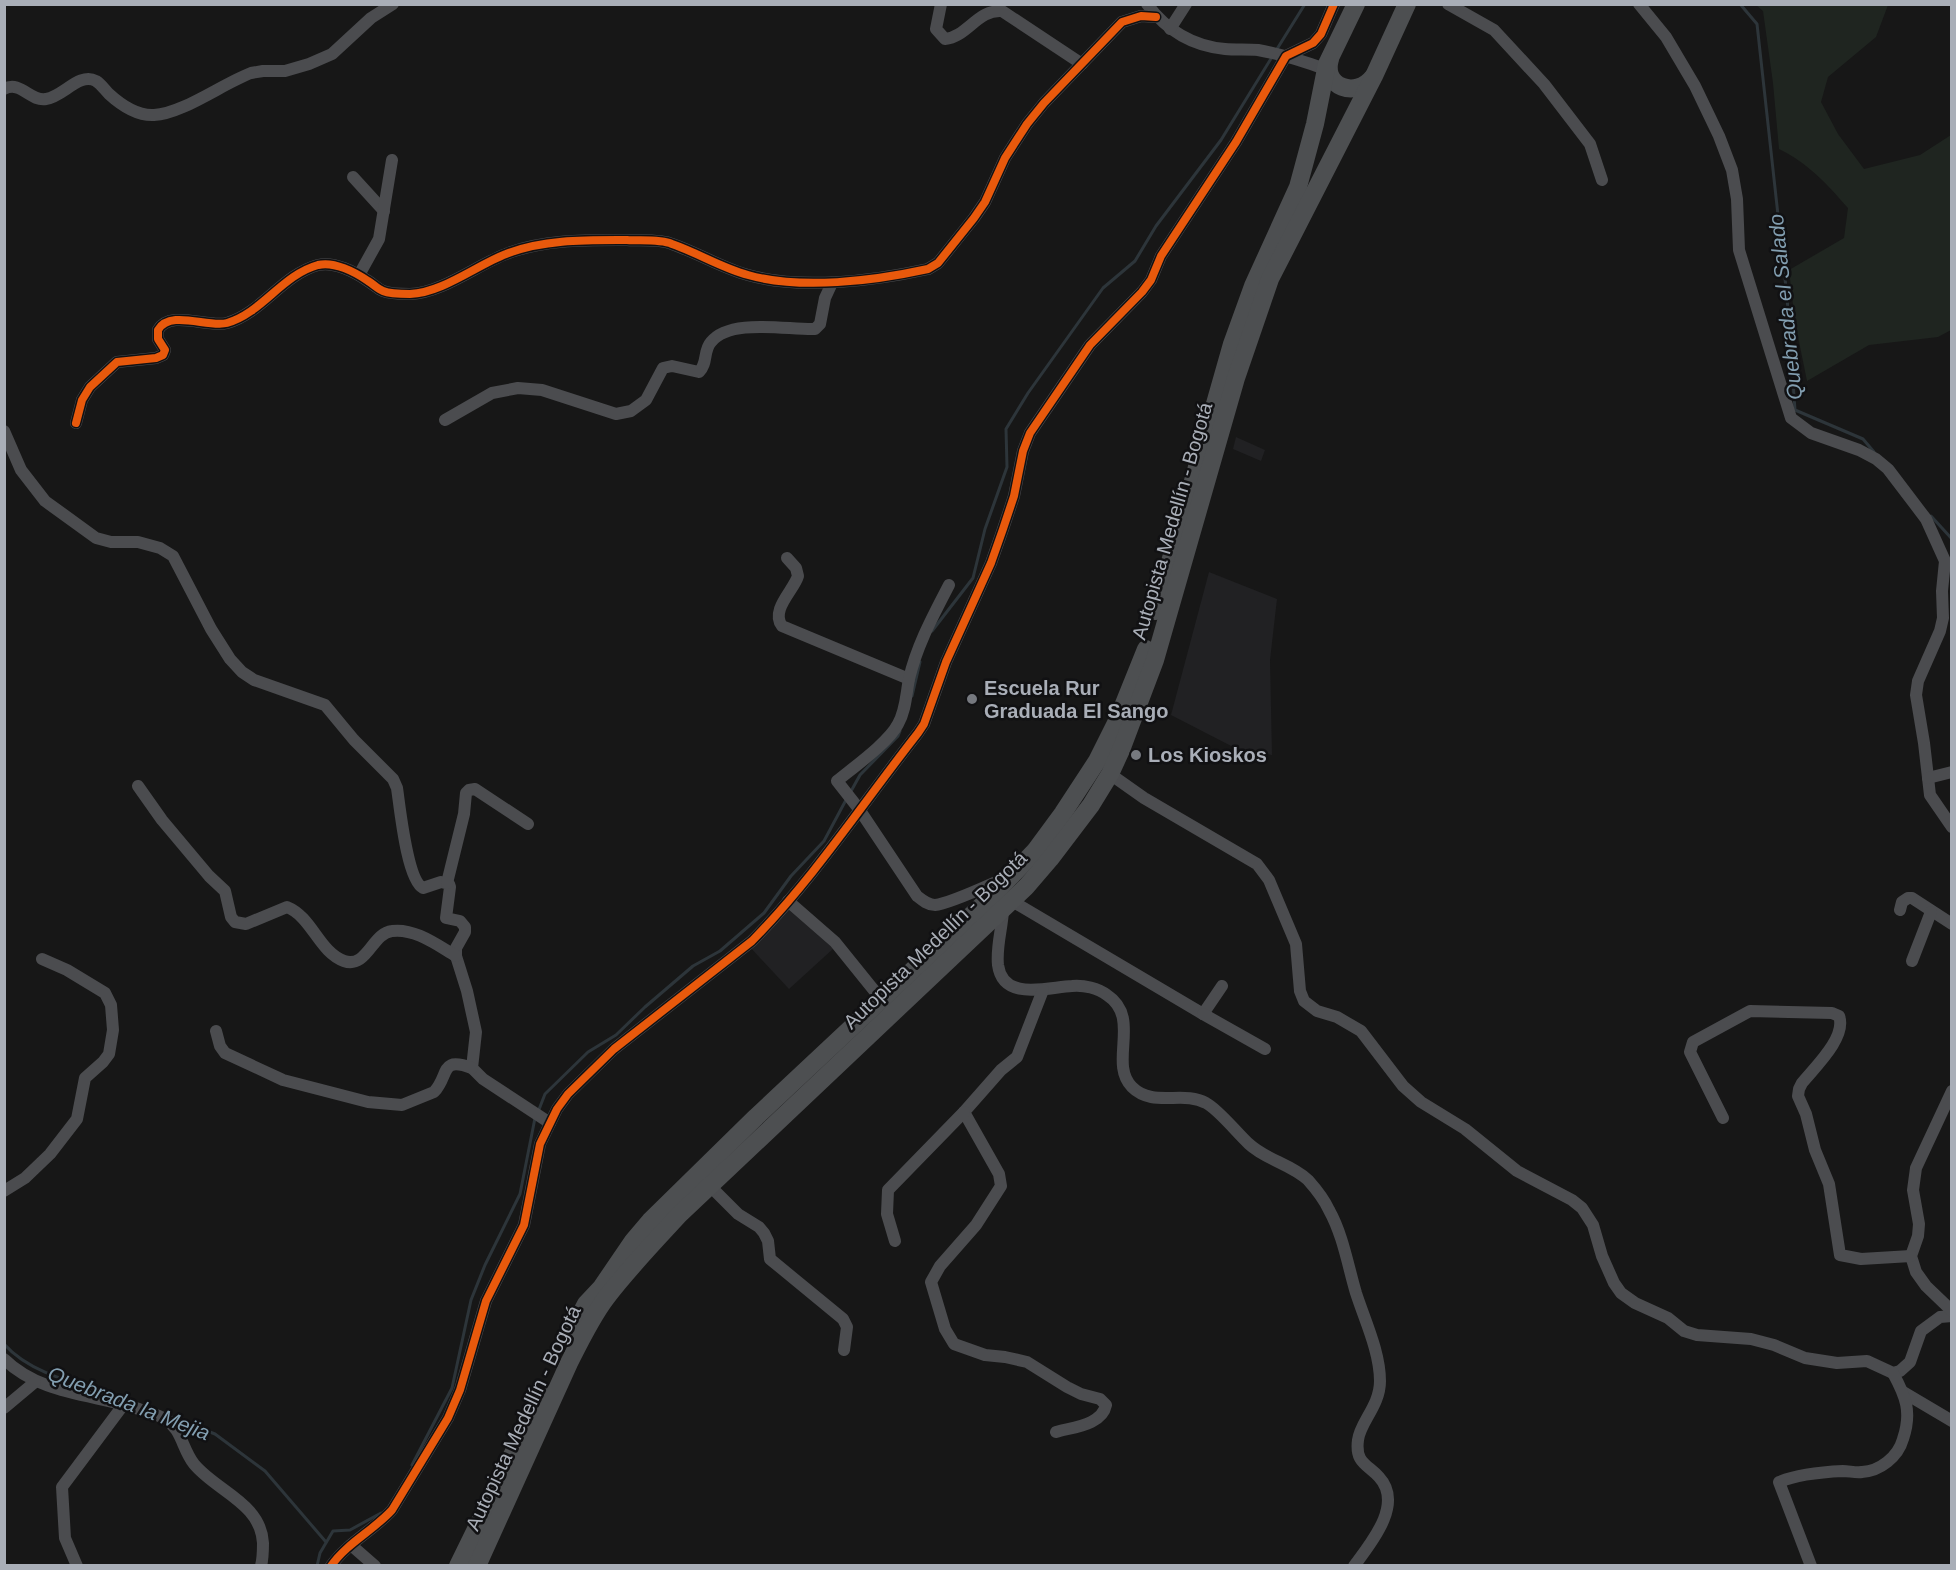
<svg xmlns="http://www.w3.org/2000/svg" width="1956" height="1570" viewBox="0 0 1956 1570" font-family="Arial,sans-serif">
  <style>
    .built { fill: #212123 }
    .green { fill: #1f2520 }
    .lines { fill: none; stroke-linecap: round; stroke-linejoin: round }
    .stream { stroke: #2d353a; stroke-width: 3 }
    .minor { stroke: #4b4c4f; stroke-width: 12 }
    .highway { stroke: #4d4f51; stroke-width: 18 }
    .cycleway-casing { stroke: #111113; stroke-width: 11 }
    .cycleway { stroke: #e8590c; stroke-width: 8 }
    .poi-dot { fill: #76797f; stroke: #111113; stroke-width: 2 }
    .labels { text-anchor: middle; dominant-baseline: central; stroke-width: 5; stroke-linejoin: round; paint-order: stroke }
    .street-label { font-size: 20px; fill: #a9aeb7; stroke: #111113 }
    .poi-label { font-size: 20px; font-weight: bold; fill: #a9aeb7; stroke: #111113; text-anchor: start }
    .water-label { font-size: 21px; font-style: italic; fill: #829eb0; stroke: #111113 }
  </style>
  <rect width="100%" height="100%" fill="#171717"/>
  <g class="built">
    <polygon points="1236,437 1265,450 1261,461 1233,449"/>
    <polygon points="1209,572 1277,599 1270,660 1272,755 1237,749 1171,715"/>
    <polygon points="789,905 834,948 789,989 749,946"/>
  </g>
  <path class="green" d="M1756,5H1888L1876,37L1828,77L1821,102L1838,134L1864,169L1920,155L1951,135V330L1938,337L1869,345L1807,381L1795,322L1789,270L1844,238L1848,208C1826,183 1809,164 1779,149L1773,83L1763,11Z"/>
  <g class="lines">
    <g class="stream">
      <polyline points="1740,4 1757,24 1787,297 1795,410 1863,439 1874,452"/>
      <polyline points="1277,49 1305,4"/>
      <polyline points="1931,516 1952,539"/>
      <polyline points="932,631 973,578 985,529 1007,467 1006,429 1028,393 1103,288 1135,261 1156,226 1221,140 1272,57"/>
      <polyline points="912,696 920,662"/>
      <polyline points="850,793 860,775 898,736 900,731"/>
      <polyline points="538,1112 545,1094 588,1052 616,1035 645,1007 693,966 720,951 764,913 791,876 824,841 847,798"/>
      <path d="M4,1344C33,1377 87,1385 126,1399"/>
      <polyline points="171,1417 215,1434 265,1471 326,1542"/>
      <polyline points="412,1465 452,1388 471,1300 485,1265 520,1194 535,1118"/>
      <polyline points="317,1566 320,1553 333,1531 350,1530 381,1513"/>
    </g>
    <g class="minor">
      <path d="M941,4L936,29L945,39C967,37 978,9 1002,11L1082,64"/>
      <path d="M1147,4C1167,31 1192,46 1225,49C1236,50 1247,49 1258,50C1281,54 1303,61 1325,69"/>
      <polyline points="1448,4 1494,30 1544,84 1590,144 1602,180"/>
      <polyline points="1639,4 1666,37 1695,86 1719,136 1732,170 1737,199 1739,250 1791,418 1811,433 1859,450 1876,459 1888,469 1926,519 1945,561 1942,591 1943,618 1940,631 1918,681 1916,695 1924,743 1930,795 1952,827"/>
      <polyline points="1170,29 1186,4"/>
      <path d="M4,89C21,80 30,102 46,99C63,97 79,72 96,81C101,84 105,90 109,94C121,105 136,116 154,115C182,114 222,84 251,73L263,71H285L309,64L332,54L371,18L393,4"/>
      <polyline points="353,177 384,211"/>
      <polyline points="359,275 379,239 392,160"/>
      <path d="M445,420L492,393L518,388L542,390L616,414L631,411L646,400L663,368L672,366L699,372C708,363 703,351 711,342C730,318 787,330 815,329L820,324L825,298L832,283"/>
      <path d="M76,423L82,400L90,387L117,362L156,358L163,355L165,350L158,339V330C170,309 208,328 227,323C262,313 282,275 318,265C334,261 355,272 368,281C373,284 378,289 383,291C390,294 403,294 410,294C442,293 477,265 506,254C543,239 588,240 627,240C641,241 660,239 672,244C698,253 722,268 748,275C801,290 873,281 928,269L938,263L974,218L985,202L1005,158L1027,124L1044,103L1122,22L1141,16L1156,17"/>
      <path d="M4,431L21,470L45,501L96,538L111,542H138L160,548L173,556L211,629L230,659L242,672L254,680L325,705L354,740L393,779L397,788C400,808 407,880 423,888L441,882L449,884L450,887L446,918L460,921L465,927V932L456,948V956L467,991L476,1032L472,1068L483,1079L550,1123"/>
      <path d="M787,558L796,568L798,576C794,590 770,610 782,626L909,679"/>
      <path d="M949,585C933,616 917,645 909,679C906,694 906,710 898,724C889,742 854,767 837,781L859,809L917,896C922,900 928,905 935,905C949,904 989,885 1003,879"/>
      <polyline points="1110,774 1144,798 1257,864 1269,880 1296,944 1300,991 1304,1001 1317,1011 1337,1017 1361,1031 1403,1086 1421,1102 1465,1129 1517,1171 1572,1200 1582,1208 1593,1225 1602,1256 1614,1283 1621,1293 1635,1303 1668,1318 1684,1331 1697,1335 1751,1339 1774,1345 1805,1358 1837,1363 1867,1361 1893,1373 1900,1371 1910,1362 1921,1331 1940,1317 1952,1316"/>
      <polyline points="1928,778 1952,772"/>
      <path d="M138,786L162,820L209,876L225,891L231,917L235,922L246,924L287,907C312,917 319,952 344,961C367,969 372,933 392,931C415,928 437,945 456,956"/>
      <polyline points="447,883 464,814 466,793 469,790 475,789 528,824"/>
      <polyline points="788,901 835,942 881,999"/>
      <polyline points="1012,901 1203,1014 1222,986"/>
      <polyline points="1900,910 1902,902 1908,898 1912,898 1952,924"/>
      <path d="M1003,911C1002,929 996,947 998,965C1003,1002 1048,987 1072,986C1084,985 1098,988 1107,995C1142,1018 1108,1063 1132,1087C1153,1108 1183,1090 1206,1103C1218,1109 1238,1134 1249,1144C1266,1160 1291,1164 1308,1180C1316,1189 1324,1199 1329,1210C1343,1235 1348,1266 1356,1293C1365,1321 1380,1352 1380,1381C1380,1406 1360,1422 1358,1440C1355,1463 1367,1464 1379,1477C1404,1504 1371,1543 1354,1566"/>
      <polyline points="1912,961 1931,912"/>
      <path d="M1043,990L1017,1057L1001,1070L964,1112L999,1174L1001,1186L976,1225L940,1266L931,1282L945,1329L954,1344L985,1355L1005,1357L1027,1362L1067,1387L1081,1394L1100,1399L1106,1405C1102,1425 1073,1427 1056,1432"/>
      <polyline points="1203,1014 1265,1049"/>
      <path d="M216,1031L220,1046L225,1053L283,1080L368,1102L402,1105L434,1092C450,1075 439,1056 472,1068"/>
      <polyline points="1952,1091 1916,1168 1913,1190 1919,1224 1918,1236 1911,1256 1916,1272 1926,1286 1952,1311"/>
      <path d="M1723,1118L1690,1052L1693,1042L1750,1011L1832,1013L1839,1016C1847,1037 1815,1067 1802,1083L1799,1089L1798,1096L1806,1114L1815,1150L1829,1184L1840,1255L1861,1259L1911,1256"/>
      <polyline points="710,1186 738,1214 759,1227 764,1233 768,1241 770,1259 843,1319 847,1327 844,1350"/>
      <polyline points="4,1191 25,1178 50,1154 77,1119 85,1078 103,1062 109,1054 113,1030 111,1005 105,993 67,970 42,959"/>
      <polyline points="895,1241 887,1214 888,1190 964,1112"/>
      <path d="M4,1359C41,1395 93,1394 139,1409C147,1412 157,1414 165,1419C182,1429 182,1449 194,1464C216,1491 261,1503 263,1543C263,1551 263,1558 261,1566"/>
      <polyline points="1903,1392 1952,1421"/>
      <polyline points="4,1408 35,1382"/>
      <polyline points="351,1545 375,1566"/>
      <polyline points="77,1566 65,1538 62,1487 124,1404"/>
      <path d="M331,1566C347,1543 374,1530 392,1510L448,1418L460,1390L486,1301L524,1225L540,1144L557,1109L568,1094L614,1049L752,941C814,878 863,803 918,733L924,724L946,662L991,563L1003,529L1014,496L1023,451L1030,433L1090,345L1142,292L1151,280L1161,256L1236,142L1286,56L1313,43L1321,34L1334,4"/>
      <path d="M1811,1566L1779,1482C1798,1474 1822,1472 1843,1471C1849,1471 1856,1473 1862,1472C1880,1471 1898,1457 1903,1439C1912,1412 1906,1397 1893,1373"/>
    </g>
    <g class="highway">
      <path d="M1330,59C1322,87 1356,99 1373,77"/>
      <polyline points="1156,611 1232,344 1253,286 1298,187 1315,124 1327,64 1356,4"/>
      <polyline points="573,1329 586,1304 601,1288 633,1241 650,1221 756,1117 993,895 1035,851 1063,813 1097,761 1117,721 1146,649"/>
      <polyline points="458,1566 543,1392"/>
      <path d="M477,1566L569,1363C580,1341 591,1318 606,1298C629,1268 654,1242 680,1214L1026,887L1050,859L1091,805L1110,774L1121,750L1155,660L1236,378L1270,279L1374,76L1407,4"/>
    </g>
    <defs>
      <g id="cycleway">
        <path d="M76,423L82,400L90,387L117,362L156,358L163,355L165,350L158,339V330C170,309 208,328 227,323C262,313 282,275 318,265C334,261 355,272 368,281C373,284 378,289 383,291C390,294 403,294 410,294C442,293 477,265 506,254C543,239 588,240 627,240C641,241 660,239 672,244C698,253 722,268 748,275C801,290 873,281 928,269L938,263L974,218L985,202L1005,158L1027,124L1044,103L1122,22L1141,16L1156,17"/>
        <path d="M331,1566C347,1543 374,1530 392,1510L448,1418L460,1390L486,1301L524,1225L540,1144L557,1109L568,1094L614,1049L752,941C814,878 863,803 918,733L924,724L946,662L991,563L1003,529L1014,496L1023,451L1030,433L1090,345L1142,292L1151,280L1161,256L1236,142L1286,56L1313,43L1321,34L1334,4"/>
      </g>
    </defs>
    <use href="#cycleway" class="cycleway-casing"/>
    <use href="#cycleway" class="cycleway"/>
  </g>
  <g class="poi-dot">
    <circle cx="972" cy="699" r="6"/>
    <circle cx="1136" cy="755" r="6"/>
  </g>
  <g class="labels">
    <g class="street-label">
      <text transform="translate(1172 521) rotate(-74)">Autopista Medellín - Bogotá</text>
      <text transform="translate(935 940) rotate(-44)">Autopista Medellín - Bogotá</text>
      <text transform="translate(523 1418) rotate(-65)">Autopista Medellín - Bogotá</text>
    </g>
    <g class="poi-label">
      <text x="984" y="688">Escuela Rur<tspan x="984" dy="23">Graduada El Sango</tspan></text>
      <text x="1148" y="755">Los Kioskos</text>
    </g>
    <g class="water-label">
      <text transform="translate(1785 307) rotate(-96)">Quebrada el Salado</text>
      <text transform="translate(129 1403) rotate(21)">Quebrada la Mejia</text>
    </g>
  </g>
  <rect width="1956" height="1570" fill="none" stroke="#a9aeb7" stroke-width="12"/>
</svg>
